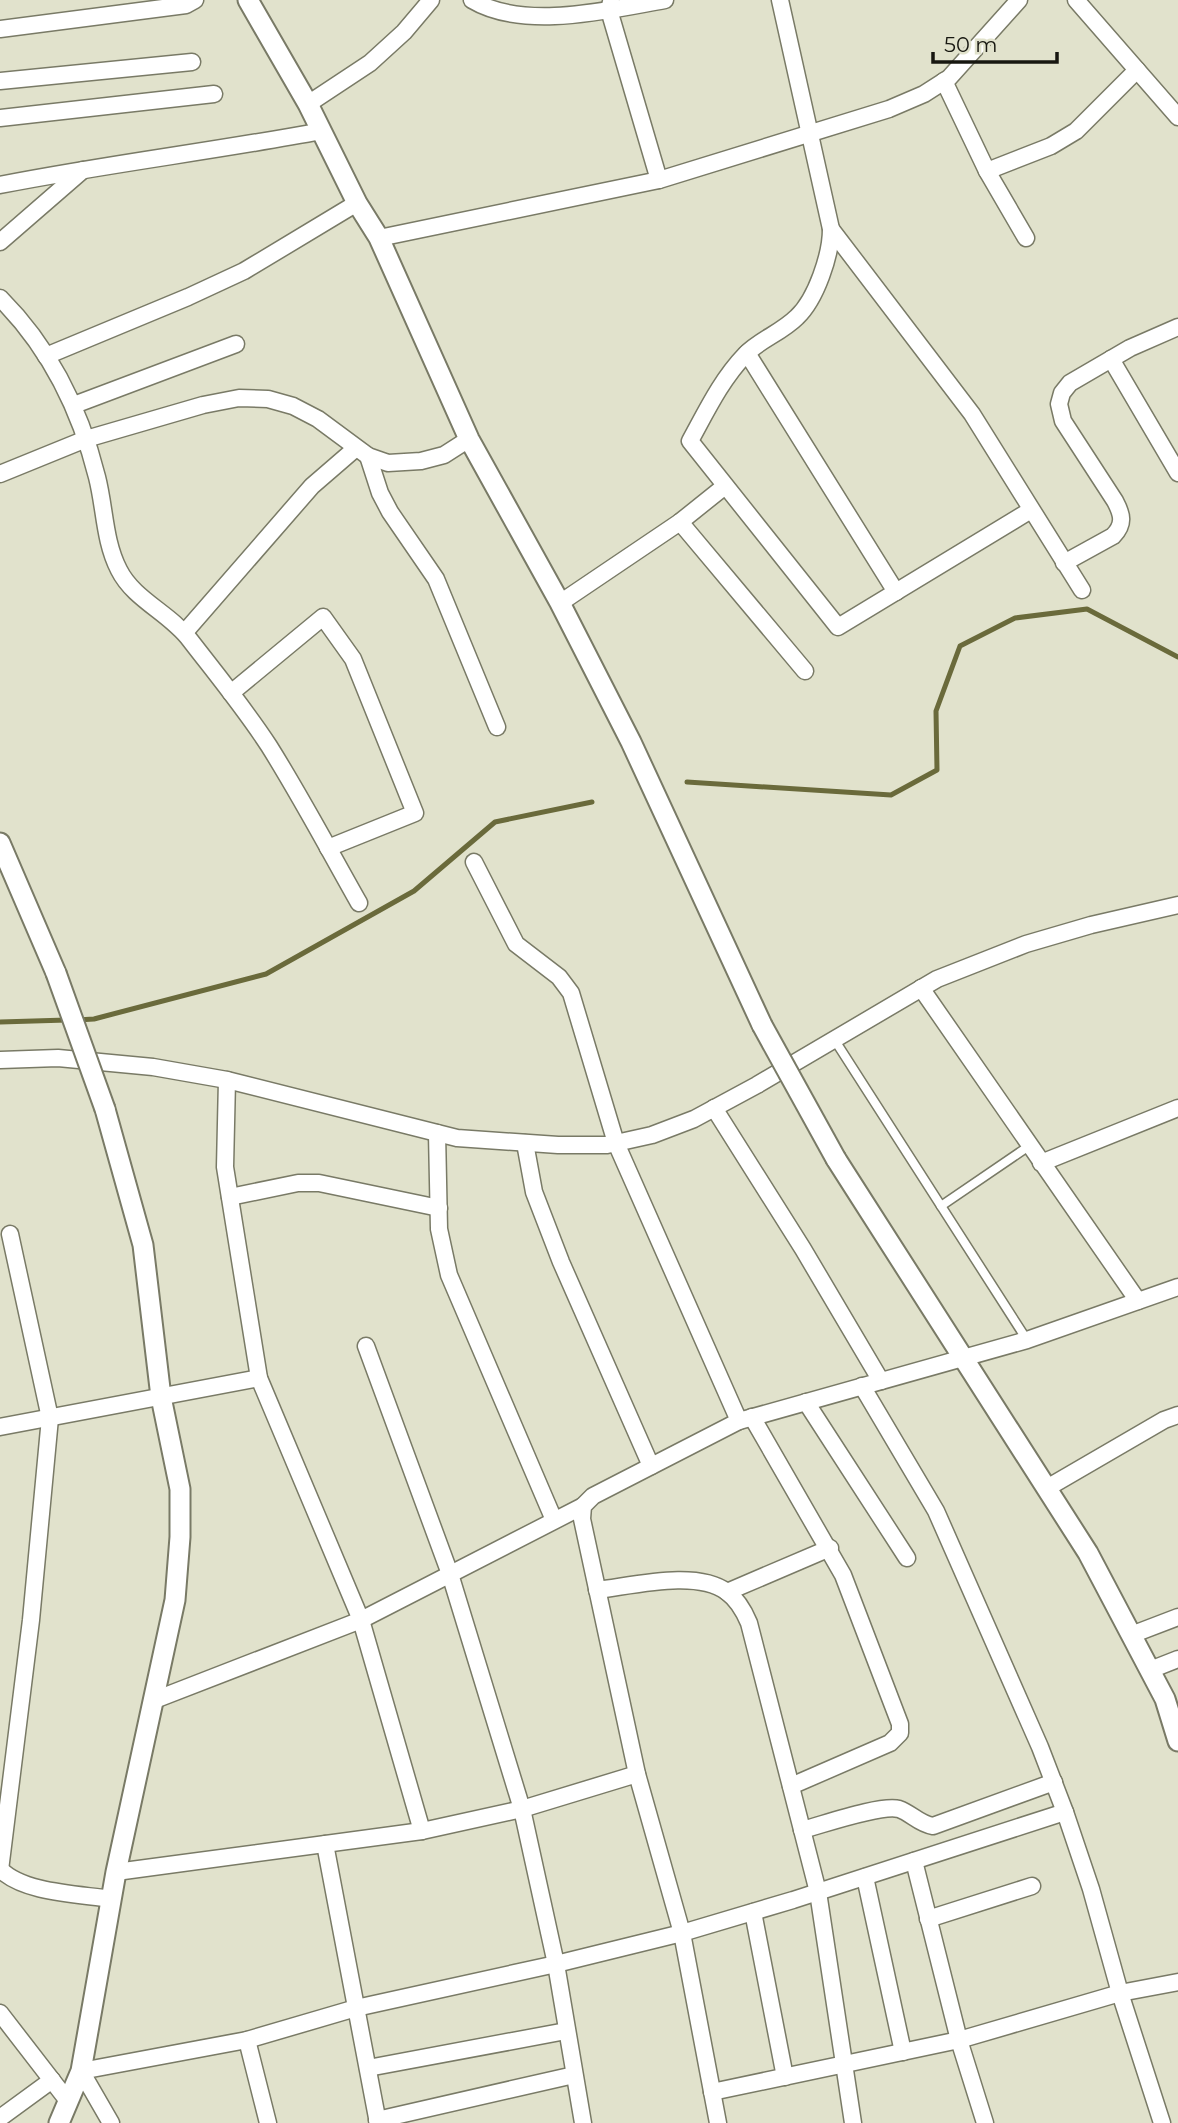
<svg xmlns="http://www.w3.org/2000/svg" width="1178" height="2123" viewBox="0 0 1178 2123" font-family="Montserrat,sans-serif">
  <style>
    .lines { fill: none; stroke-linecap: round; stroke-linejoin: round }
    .stream { stroke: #6a6a3b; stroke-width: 5 }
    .service-casing { stroke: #797a66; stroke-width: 11 }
    .minor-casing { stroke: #797a66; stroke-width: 19 }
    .tertiary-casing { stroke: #797a66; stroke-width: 23 }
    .service { stroke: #fff; stroke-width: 8 }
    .minor { stroke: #fff; stroke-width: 16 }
    .tertiary { stroke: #fff; stroke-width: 19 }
    .tertiary-bridge-casing { stroke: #797a66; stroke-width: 23; stroke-linecap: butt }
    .tertiary-bridge { stroke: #fff; stroke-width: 19 }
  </style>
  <rect width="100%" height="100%" fill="#e1e2cc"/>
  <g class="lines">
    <g class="stream">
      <polyline points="687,782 891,795 937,770 936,711 960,646 1015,618 1087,609 1178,657"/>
      <polyline points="77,1020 94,1019 266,974 414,891 495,822 592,802"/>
      <polyline points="0,1022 67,1020"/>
    </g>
    <defs>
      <g id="service">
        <polyline points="834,1039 1027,1340"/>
        <polyline points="941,1206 1029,1146"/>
      </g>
      <g id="minor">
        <path d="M472,0C524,31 608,10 665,0"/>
        <path d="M780,0L831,229C831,255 816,299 797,317C781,333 759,340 745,355C721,380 706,412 690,441L838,627L1031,510"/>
        <polyline points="1076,0 1178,117"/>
        <polyline points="611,2 609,10 659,180"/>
        <polyline points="0,29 186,5 195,0"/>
        <polyline points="0,81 192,62"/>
        <polyline points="944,81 987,171 1026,238"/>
        <polyline points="308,104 370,63 404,32 431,0"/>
        <polyline points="0,118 214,94"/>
        <polyline points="987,171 1051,146 1076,131 1137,70"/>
        <path d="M0,185C107,164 215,151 322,131"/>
        <polyline points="831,229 972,414 1082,590"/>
        <polyline points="379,238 659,180 889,109 924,94 949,78 1019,0"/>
        <polyline points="0,242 83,170"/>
        <path d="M0,298C50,348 80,409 97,477C105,508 104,541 119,570C134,600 170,613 190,640C217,675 245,709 269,746C301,797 329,850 359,903"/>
        <polyline points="747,353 896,592"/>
        <polyline points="46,356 188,297 244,271 357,203"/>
        <polyline points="1111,359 1178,473"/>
        <polyline points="74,405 236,344"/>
        <polyline points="368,456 380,493 390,512 436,579 497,727"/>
        <polyline points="0,474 86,439 203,405 239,398 268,399 293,406 318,419 368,456 388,463 421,461 444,455 469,439"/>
        <polyline points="680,522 805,671"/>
        <path d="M1064,563L1113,536C1125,524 1122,514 1115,501L1063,421L1059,404L1062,393L1070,383L1130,348L1178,327"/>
        <polyline points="560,603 680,522 725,486"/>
        <polyline points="185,632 312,486 356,448"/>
        <polyline points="231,693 323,617 353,659 415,813 328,848"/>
        <polyline points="474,862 516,944 559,977 571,993 616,1143 739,1421"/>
        <polyline points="921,988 1138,1301"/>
        <polyline points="0,1060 58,1058 153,1067 227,1080 457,1138 558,1145 607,1145 652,1135 694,1119 757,1085 937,979 1026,944 1091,925 1178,905"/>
        <polyline points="227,1080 225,1167 259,1378 361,1620 422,1831"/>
        <polyline points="714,1108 803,1249 881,1381"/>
        <polyline points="437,1133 439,1229 449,1275 554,1520"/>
        <polyline points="525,1143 534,1192 561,1262 651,1466"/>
        <polyline points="1041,1163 1178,1108"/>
        <polyline points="230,1197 298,1183 319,1183 439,1208"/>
        <polyline points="366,1346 450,1574 522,1809 556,1964 583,2123"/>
        <polyline points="862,1386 936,1511 1040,1747 1065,1812 1091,1889 1120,1993 1162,2123"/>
        <polyline points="806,1402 907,1558"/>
        <polyline points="752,1417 843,1575 900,1724 900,1733 890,1743 791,1786"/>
        <polyline points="0,1427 259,1378"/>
        <polyline points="1047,1488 1164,1420 1178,1415"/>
        <path d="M597,1590C632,1586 697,1569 727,1592C738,1600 744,1611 749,1623L818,1892L853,2123"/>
        <polyline points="727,1592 830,1548"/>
        <polyline points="1131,1635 1178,1617"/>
        <polyline points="1150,1670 1178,1659"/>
        <polyline points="152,1701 361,1620 583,1506"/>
        <path d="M802,1830C822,1825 881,1804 899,1809C911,1813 919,1824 933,1826L1054,1782"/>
        <polyline points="325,1844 378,2123"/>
        <polyline points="914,1861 959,2040 985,2123"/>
        <path d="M0,1869C23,1893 78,1894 111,1899"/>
        <polyline points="0,1870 31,1620 50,1418 10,1234"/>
        <polyline points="116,1872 422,1831 522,1809 637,1774"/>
        <polyline points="865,1877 903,2052"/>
        <polyline points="753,1912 785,2077"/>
        <polyline points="928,1919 1032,1886"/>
        <polyline points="0,2013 68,2101"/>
        <polyline points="247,2040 268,2123"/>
        <polyline points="368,2068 566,2031"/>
        <polyline points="712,2092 959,2040 1120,1993 1178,1982"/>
        <polyline points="0,2118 52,2080"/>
        <polyline points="377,2120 574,2075"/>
        <polyline points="111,2123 81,2071 247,2040 356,2008 556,1964 682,1933 793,1900 1065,1812"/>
        <polyline points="718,2123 682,1933 637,1774 582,1519 583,1506 593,1496 739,1421 1027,1340 1178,1287"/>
      </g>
      <g id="tertiary">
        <polyline points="248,0 308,104 357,203 379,238 469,439 560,603 631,742 762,1025"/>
        <polyline points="0,843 56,973"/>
        <polyline points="836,1159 1088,1553 1165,1699 1178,1741"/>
        <polyline points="59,2123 81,2071 116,1872 175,1600 180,1537 180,1489 161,1397 143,1245 105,1109"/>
      </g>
    </defs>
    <use href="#service" class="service-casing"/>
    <use href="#minor" class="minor-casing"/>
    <use href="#tertiary" class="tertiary-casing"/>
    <use href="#service" class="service"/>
    <use href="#minor" class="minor"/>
    <use href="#tertiary" class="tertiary"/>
    <defs>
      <g id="tertiary-bridge">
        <polyline points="56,973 105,1109"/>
        <polyline points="762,1025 836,1159"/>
      </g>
    </defs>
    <use href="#tertiary-bridge" class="tertiary-bridge-casing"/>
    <use href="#tertiary-bridge" class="tertiary-bridge"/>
  </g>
  <path d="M933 52v10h124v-10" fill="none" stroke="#171710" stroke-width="3.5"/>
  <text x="944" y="52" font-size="21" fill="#171710" stroke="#e1e2cc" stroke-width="5" paint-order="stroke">50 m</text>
</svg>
